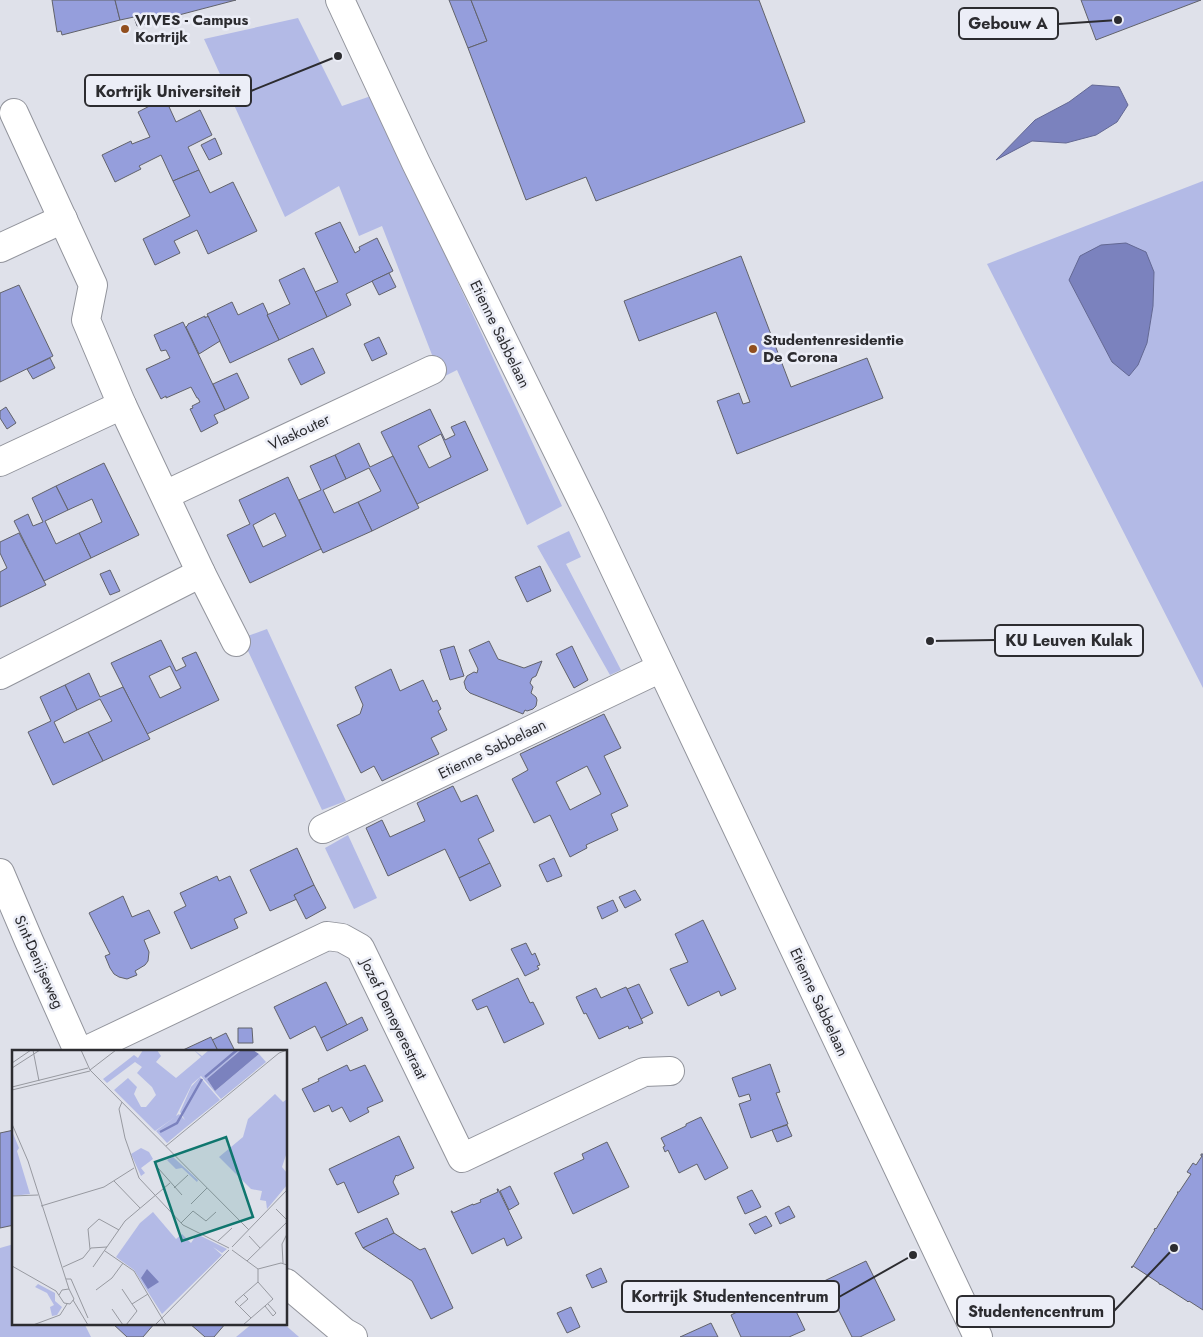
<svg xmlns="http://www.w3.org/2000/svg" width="1203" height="1337" viewBox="0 0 1203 1337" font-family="Jost,sans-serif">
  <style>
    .green { fill: #b3bae6; fill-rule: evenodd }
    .water { fill: #7b82be; stroke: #636893 }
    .building { fill: #959edc; stroke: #61626a; fill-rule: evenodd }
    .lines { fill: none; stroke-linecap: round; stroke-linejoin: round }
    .minor-casing { stroke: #92949c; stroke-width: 30 }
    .minor { stroke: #fff; stroke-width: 28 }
    .poi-dot { fill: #914e1e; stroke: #eceef7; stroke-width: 2 }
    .labels { text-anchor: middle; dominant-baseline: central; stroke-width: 5; stroke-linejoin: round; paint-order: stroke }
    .poi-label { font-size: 15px; font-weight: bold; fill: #2c2c30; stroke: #eceef7; text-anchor: start }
    .street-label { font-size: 15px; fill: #2c2c30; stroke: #eceef7 }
    .inset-river { fill: none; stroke: #7b82be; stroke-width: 2.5 }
    .inset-road { fill: none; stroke: #9799a0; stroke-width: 1 }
    .view { fill: #0f766e; fill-opacity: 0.15; stroke: #0f766e; stroke-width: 2.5 }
    .inset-edge { fill: none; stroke: #2c2c30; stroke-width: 2.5 }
    .leader { fill: none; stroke: #2c2c30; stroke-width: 2 }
    .callout-dot { fill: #2c2c30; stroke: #eceef7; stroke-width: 2 }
    .callout { fill: #eceef7; stroke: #2c2c30; stroke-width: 2 }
    .callout-label { font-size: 16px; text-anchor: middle; font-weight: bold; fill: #2c2c30 }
  </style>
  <rect width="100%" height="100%" fill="#dfe1ea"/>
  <g class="green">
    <polygon points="298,18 342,106 371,96 562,506 527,525 457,370 441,378 382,226 359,236 339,186 285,217 204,39"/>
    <path d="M1203,181V688L987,264ZM1154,272L1153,306L1147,343L1112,362L1069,280Z"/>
    <polygon points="569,531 581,557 566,564 621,670 610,675 537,546"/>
    <polygon points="267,629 346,801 322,810 242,638"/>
    <polygon points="348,835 377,898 354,909 325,848"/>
    <polygon points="14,1244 14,1323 84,1323 91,1337 0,1337 0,1248"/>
    <polygon points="253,1323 283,1323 299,1337 236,1337"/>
  </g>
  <g class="water">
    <polygon points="1092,85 1119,87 1128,105 1117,122 1096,135 1066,143 1032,141 996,160 1035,120 1069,102"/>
    <polygon points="1126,243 1146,252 1154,272 1153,306 1147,343 1138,365 1129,376 1112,362 1069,280 1080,256 1101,245"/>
  </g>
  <g class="building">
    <polygon points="52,0 115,0 120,20 62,35 61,31 57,32"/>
    <polygon points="115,0 236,0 137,26 134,17 120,20"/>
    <polygon points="449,0 471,0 487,41 468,48"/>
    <polygon points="471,0 759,0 805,122 596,201 586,177 526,200 468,48 487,41"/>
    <polygon points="1081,0 1201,0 1096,40"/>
    <polygon points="165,98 176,122 200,110 212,135 188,147 199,170 173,181 161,155 139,166 141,169 115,182 102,155 131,141 132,144 150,137 138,112"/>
    <polygon points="215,138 222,154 209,160 201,145"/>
    <polygon points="199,170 210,193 233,182 257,231 208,254 197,230 174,241 180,253 155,265 143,239 190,216 173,181"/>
    <polygon points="340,222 355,253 360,250 359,247 377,238 393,271 346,294 351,305 327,317 315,292 338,282 315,233"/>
    <polygon points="741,256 791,387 867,358 883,398 737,454 717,401 739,393 743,404 750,402 716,312 639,341 624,301"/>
    <polygon points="304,268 327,317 279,340 267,315 290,304 279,280"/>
    <polygon points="389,273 396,287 379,295 372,281"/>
    <polygon points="19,285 53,356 0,382 0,293"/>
    <polygon points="232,302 238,315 263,303 268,314 267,315 279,340 230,363 207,314"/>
    <polygon points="205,316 205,318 208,316 220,341 199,354 186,327 188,325 188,324"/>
    <polygon points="183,322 225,410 214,415 218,423 201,432 190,409 193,408 192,406 200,402 198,398 197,398 191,387 166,398 166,396 161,399 146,369 170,358 166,350 161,351 154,335"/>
    <polygon points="379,337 387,354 372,361 364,344"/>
    <polygon points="313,348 325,373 301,385 288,359"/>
    <polygon points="50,358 55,368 33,379 27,369"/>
    <polygon points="237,373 249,398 225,410 213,384"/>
    <polygon points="6,407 16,423 7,429 0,418 0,411"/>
    <path d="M430,409L445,440L455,435L451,427L465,421L488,470L417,504L381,432ZM441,434L451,457L429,468L418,446Z"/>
    <polygon points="359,443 370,467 393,456 419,508 372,531 358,502 381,491 369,468 346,479 335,455"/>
    <polygon points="335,455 346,479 323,490 334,513 358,502 372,531 323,553 299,500 321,490 310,466"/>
    <polygon points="104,463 139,535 91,558 79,533 102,522 92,499 68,510 56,486"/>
    <path d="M288,477L321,549L250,583L227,535L250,524L239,500ZM275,513L286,536L263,547L253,525Z"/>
    <polygon points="56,486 68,510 45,521 56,544 79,533 91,558 44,581 14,521 28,514 33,526 43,522 32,498"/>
    <polygon points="19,533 46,585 0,607 0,572 7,568 0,553 0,542"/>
    <polygon points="540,566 551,591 527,602 515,577"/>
    <polygon points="110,570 120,591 110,595 100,574"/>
    <path d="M161,640L176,671L186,666L182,658L196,652L219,700L147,734L111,663ZM170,666L181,688L160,698L149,676Z"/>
    <polygon points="489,641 498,659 524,668 542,661 536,676 532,678 530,683 533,687 531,693 536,697 537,700 536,706 533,709 527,711 525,710 523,714 470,693 466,689 464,682 467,676 474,672 477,673 478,669 469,650"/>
    <polygon points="454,646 464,676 450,680 440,650"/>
    <polygon points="572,646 588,680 574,688 556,654"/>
    <polygon points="391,669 400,691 423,680 433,702 437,700 441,709 438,711 447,730 431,738 439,754 382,781 374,766 361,773 337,725 360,714 363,705 355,687"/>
    <polygon points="89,673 100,697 123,687 150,739 103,761 88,732 112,721 100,699 77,710 65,685"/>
    <polygon points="65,685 77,710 54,722 64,743 88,732 103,761 53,785 28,732 51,721 40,697"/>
    <path d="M604,714L621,748L604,756L628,806L611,814L618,830L586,845L587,848L570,857L550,815L534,823L512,779L528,770L520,754ZM587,766L601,794L570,810L556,782Z"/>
    <polygon points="453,786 461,802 477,795 494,831 478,839 490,863 459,878 445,849 388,876 366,828 382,820 390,837 425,821 417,803"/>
    <polygon points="297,848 314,885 294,895 297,899 270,911 250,870"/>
    <polygon points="554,858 562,876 547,882 539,865"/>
    <polygon points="490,863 501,886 470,901 459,878"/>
    <polygon points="217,876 219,881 230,876 247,913 234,919 238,928 191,949 174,912 186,906 180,893"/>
    <polygon points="314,885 326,908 306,919 294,895"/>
    <polygon points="635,890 641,900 625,908 619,897"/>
    <polygon points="123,896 132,917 149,910 160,933 144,940 149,952 148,961 145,965 135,971 137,975 127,979 119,977 114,974 110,968 105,956 110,954 89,913"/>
    <polygon points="613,900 618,911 602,919 597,907"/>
    <polygon points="703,920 736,989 721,996 719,991 688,1006 670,969 688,962 675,934"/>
    <polygon points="526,943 532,955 535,953 540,965 537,966 539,969 525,976 511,949"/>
    <polygon points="518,978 530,1003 533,1002 544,1024 504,1043 487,1006 477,1010 472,1000"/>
    <polygon points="326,982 347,1025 321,1038 315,1026 290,1039 274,1007"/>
    <polygon points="639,984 653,1013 641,1019 627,989"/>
    <polygon points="626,987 643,1023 629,1029 628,1026 599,1039 586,1013 584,1014 576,997 596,988 601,998"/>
    <polygon points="362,1017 368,1030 327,1051 321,1038"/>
    <polygon points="238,1028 252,1028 253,1043 238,1043"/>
    <polygon points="226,1033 235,1051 218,1051 212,1040"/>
    <polygon points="211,1037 218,1051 184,1051 183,1050"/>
    <polygon points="770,1064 780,1092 776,1093 788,1124 751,1138 739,1104 751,1100 749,1094 739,1097 732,1078"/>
    <polygon points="347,1065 350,1071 365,1065 383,1101 367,1108 369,1112 350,1122 342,1107 332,1112 329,1105 314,1112 302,1089 319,1081 318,1079"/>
    <polygon points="701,1117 728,1168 705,1180 697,1164 679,1173 668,1150 665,1152 663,1147 665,1146 661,1138 686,1126 686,1124"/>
    <polygon points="787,1125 792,1136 777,1142 772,1130"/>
    <polygon points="14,1130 14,1225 0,1228 0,1133"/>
    <polygon points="399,1136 414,1168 397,1176 396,1175 393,1182 399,1194 358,1213 344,1182 337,1185 329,1169"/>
    <polygon points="607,1142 629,1187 573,1214 554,1173 584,1159 582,1154"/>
    <polygon points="1201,1154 1203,1154 1203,1310 1189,1301 1188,1302 1187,1301 1162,1285 1159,1284 1159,1283 1133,1266 1132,1268 1131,1267 1133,1266 1155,1230 1154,1230 1155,1228 1156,1229 1178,1193 1177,1192 1179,1192 1191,1174 1187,1172 1193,1163 1196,1165 1202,1156 1201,1156"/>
    <polygon points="510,1186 519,1204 509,1210 500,1191"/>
    <polygon points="497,1189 498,1189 522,1238 507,1246 504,1238 472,1254 451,1211 452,1211 453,1213 473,1204 473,1205 481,1202 480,1200 498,1192"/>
    <polygon points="752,1190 761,1207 745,1214 737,1197"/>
    <polygon points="789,1206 795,1217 780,1224 775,1213"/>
    <polygon points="766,1216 772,1226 755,1234 749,1224"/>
    <polygon points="387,1218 394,1233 363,1248 355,1233"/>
    <polygon points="394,1233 420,1250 425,1248 453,1308 431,1319 412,1281 363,1248"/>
    <polygon points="866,1261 895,1320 860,1337 852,1337 834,1301 831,1302 822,1282"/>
    <polygon points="601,1268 607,1282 592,1288 586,1275"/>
    <polygon points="783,1284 805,1330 789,1337 741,1337 731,1315 761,1300 759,1295"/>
    <polygon points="571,1307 580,1327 567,1333 557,1313"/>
    <polygon points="112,1323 155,1323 143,1337 127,1337"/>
    <polygon points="189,1323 226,1323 214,1337 205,1337"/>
    <polygon points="711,1323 718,1337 680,1337"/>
  </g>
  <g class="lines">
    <defs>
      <g id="minor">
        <polyline points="340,0 416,163 590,517 978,1337"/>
        <polyline points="14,113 93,285 86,320 122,405 201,573 236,642"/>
        <polyline points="0,248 63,219"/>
        <polyline points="0,462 122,405"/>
        <polyline points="165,495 432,370"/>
        <polyline points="0,675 201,573"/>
        <polyline points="323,829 661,668"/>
        <polyline points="0,873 29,941 78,1051"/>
        <polyline points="85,1051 327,936 342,938 360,948 462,1158 644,1072 670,1071"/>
        <polyline points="286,1283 344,1332 353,1337"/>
      </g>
    </defs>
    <use href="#minor" class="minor-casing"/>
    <use href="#minor" class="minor"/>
  </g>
  <g class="poi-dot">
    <circle cx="125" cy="29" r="5"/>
    <circle cx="753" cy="349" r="5"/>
  </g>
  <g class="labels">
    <g class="poi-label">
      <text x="135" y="20">VIVES - Campus<tspan x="135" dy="17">Kortrijk</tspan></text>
      <text x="763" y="340">Studentenresidentie<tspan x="763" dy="17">De Corona</tspan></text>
    </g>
    <g class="street-label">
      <text transform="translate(500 334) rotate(64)">Etienne Sabbelaan</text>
      <text transform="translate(299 432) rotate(-25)">Vlaskouter</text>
      <text transform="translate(492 749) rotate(-26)">Etienne Sabbelaan</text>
      <text transform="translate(39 962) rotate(66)">Sint-Denijseweg</text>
      <text transform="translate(819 1002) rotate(65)">Etienne Sabbelaan</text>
      <text transform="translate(394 1019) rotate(64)">Jozef Demeyerestraat</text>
    </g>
  </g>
  <g transform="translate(12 1050)">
    <rect width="275" height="275" fill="#dfe1ea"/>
    <path d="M131,0H145L149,6L144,12L164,28L189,7L182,0L190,6L197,0H229L195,29L203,41L247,4L254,12L209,49L189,26L180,34L164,66L167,64L173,70L168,62L179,37L188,27L208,50L173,78L172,72L173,78L155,93L144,81L163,67L143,81L102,40L116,28L125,37L122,44L129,57H134L144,45L140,37L125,23L130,17L123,12L95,33L91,29L122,5L126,8ZM263,44L271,52L275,49V102L270,117L275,123V135L255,159L254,151L248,150L250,141L239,139L207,107L231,87L236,69ZM0,81L7,98L5,101L18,144L0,146ZM129,98L137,102L141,109L129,118L133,123L129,126L119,104ZM161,107L186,130L185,132L170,118L164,119L155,110ZM141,162L164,189L170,184L179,193L185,184L215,199L210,203L201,197L210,205L150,264L122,220L104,207L128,173ZM26,234L43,243V251L50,257L45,265L40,266L38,257L42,255L35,243L23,237Z" fill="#b3bae6"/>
    <path d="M229,0H241L247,4L203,41L195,29ZM135,219L147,232L136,239L129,228Z" fill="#7b82be"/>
    <path class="inset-river" d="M193,27L225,0M148,82L165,73L190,29"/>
    <path class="inset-road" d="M21,0L27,31M69,0L78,20L237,180M0,13L19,0M0,18L28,0M78,20L104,0M0,37L76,18M0,40L78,21M110,52L107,59L113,88L127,128L171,175L217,198M0,74L16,111L57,239M154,96L267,3L275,0M146,118L170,145M102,131L128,158M162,138L176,125M0,146L26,145M179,154L195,138M29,156L92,137L122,118M264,159L275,170M169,173L181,161L194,171L204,162M237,186L248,198M206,191L220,178M220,197L275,140M78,199L76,179L87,169L107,180M220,200L246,219L269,213L275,215M93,201L122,221L154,275M235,211L275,172M271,213L270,194L275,184M0,216L44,241L52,253L58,254L62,249L57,239L50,240L47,245M51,217L71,208L79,198L95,197M81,217L113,171L158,133M54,229H59L76,268M110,239L120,254L136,244M84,240L100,228L111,213M61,250L76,275M228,256L236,249L231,244M253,256L261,266L264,263L256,254M100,259L111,275M239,268L223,252L246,232M21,275L48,265L55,254M114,275L125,261L120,254M143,275L217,200M231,275L261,249L246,232V219"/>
    <path class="view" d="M214,87L241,167L170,191L143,112Z"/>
    <rect width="275" height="275" class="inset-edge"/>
  </g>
  <path class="leader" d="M1118 20L1058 24M338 56L251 91M930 641L995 640M913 1255L839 1297M1174 1248L1114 1311"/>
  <g class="callout-dot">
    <circle cx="1118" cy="20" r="5"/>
    <circle cx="338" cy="56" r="5"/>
    <circle cx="930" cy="641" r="5"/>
    <circle cx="913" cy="1255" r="5"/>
    <circle cx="1174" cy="1248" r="5"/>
  </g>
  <g class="callout">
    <rect x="959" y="8" width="99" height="31" rx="5"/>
    <rect x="85" y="75" width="166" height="31" rx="5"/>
    <rect x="995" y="625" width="148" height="31" rx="5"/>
    <rect x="622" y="1281" width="217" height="31" rx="5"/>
    <rect x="957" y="1296" width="157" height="31" rx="5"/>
  </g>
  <g class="callout-label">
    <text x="1008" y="29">Gebouw A</text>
    <text x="168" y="97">Kortrijk Universiteit</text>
    <text x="1069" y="646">KU Leuven Kulak</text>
    <text x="730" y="1302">Kortrijk Studentencentrum</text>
    <text x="1036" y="1317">Studentencentrum</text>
  </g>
</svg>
